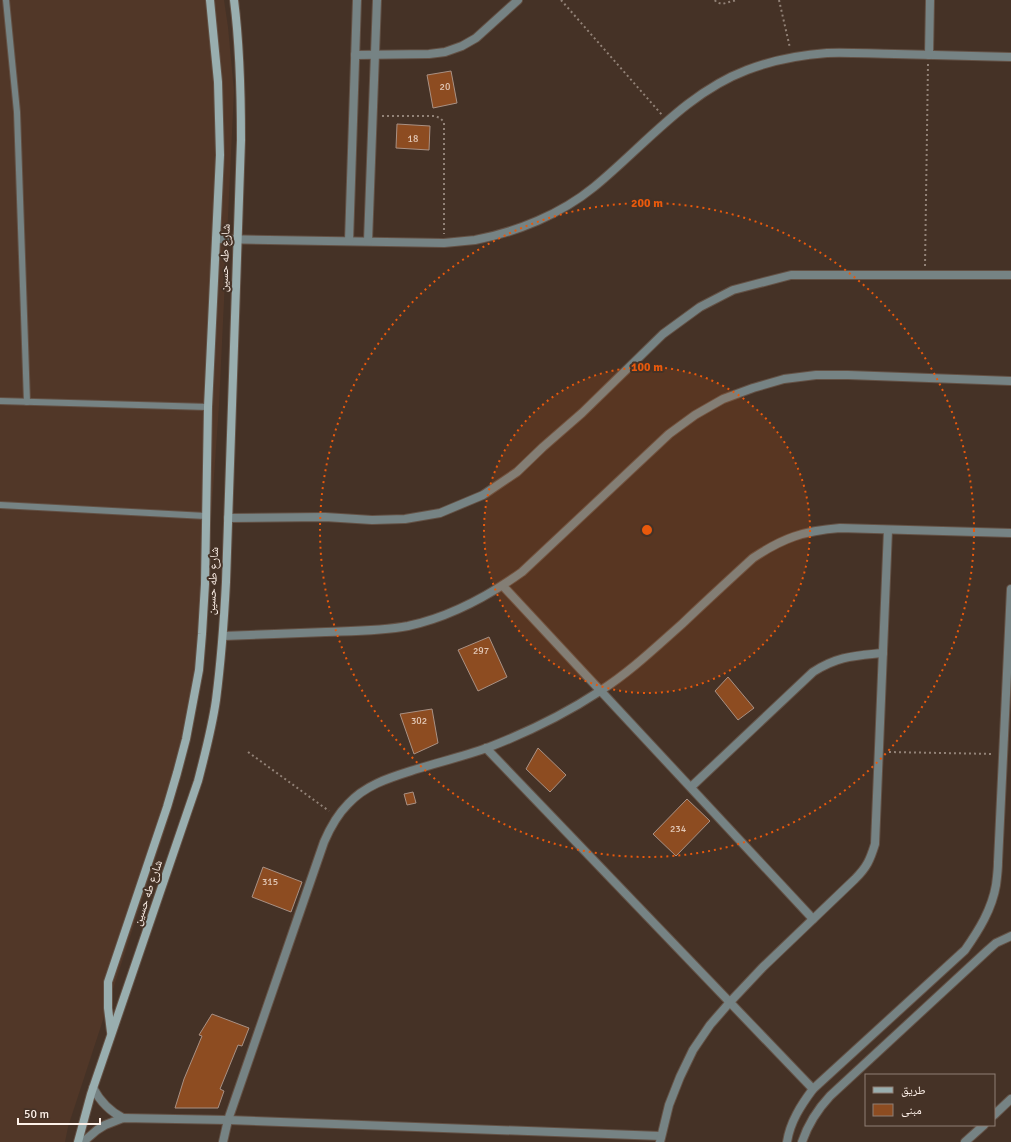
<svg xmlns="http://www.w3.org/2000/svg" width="1011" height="1142" viewBox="0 0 1011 1142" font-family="Signika,'Noto Naskh Arabic',sans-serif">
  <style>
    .built { fill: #513728 }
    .building { fill: #8d4c21; stroke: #a99184 }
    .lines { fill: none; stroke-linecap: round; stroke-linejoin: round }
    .service-casing { stroke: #635145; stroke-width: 8 }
    .minor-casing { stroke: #635145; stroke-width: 10 }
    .tertiary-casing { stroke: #635145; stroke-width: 10 }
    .secondary-casing { stroke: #635145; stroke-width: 10 }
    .path { stroke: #928277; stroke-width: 2; stroke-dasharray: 2 3; stroke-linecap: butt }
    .service { stroke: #768384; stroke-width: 6 }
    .minor { stroke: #768384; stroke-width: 8 }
    .tertiary { stroke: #768384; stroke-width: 8 }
    .secondary { stroke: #99aeaf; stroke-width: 8 }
    .ring { fill: none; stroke: #e8590c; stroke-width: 2; stroke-dasharray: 2 4 }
    .labels { text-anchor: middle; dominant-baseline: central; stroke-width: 4; stroke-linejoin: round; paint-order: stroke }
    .number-label { font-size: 10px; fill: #e2c8b7 }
    .street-label { font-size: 12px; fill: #fef1e9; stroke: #453226 }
    .centre { fill: #e8590c; stroke: #453226; stroke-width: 2 }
    .ring-label { font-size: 12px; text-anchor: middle; font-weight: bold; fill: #e8590c; stroke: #453226; stroke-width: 4; stroke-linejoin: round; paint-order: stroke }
  </style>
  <rect width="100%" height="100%" fill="#453226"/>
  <polygon class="built" points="0,0 224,0 228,27 234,91 219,406 211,519 202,677 182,774 168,821 68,1127 65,1142 0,1142"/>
  <g class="building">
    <polygon points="451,71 457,103 433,108 427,75"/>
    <polygon points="397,124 430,126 429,150 396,148"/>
    <polygon points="489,637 507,677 478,691 458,650"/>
    <polygon points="728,677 754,708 738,720 715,691"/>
    <polygon points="432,709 438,743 414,754 400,714"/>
    <polygon points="538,748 566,775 550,792 526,769"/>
    <polygon points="413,792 416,803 407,805 404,794"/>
    <polygon points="687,799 710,821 676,856 653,834"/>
    <polygon points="263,867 302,882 291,912 252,897"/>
    <polygon points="212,1014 249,1028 242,1046 238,1045 220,1089 224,1091 218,1108 175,1108 184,1079 202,1036 199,1035"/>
  </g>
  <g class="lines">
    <defs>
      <g id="service">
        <polyline points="6,0 17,112 27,402"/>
        <polyline points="0,401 208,407"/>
        <polyline points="0,505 206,516"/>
      </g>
      <g id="minor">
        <polyline points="355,55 429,54 445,52 462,46 476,38 518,0"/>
        <polyline points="929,55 930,0"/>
        <polyline points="228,518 325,517 372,520 405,519 440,513 483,495 517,472 543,447 582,413 663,334 700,307 733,290 791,275 1011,275"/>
        <polyline points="503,586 813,919"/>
        <path d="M223,636C257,635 292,633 326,632C353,631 381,631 408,626C450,617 487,597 522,572L669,434L695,415L723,399L753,388L784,379L816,375H848L1011,381"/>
        <polyline points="486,748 813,1089"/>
        <path d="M691,787L813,672C838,656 854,656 883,653"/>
        <path d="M93,1088C100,1101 109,1111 123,1118"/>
        <polyline points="994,1115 1011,1099"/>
        <polyline points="83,1142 97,1130 105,1125 123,1118 228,1120 661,1136"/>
        <path d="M223,1142L228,1120L324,842C330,828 337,815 348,804C366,784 392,777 417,769C440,762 464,756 487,748C526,733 565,714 600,691C630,672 656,647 682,624C705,602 729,580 753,558C783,538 803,531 840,528L1011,533"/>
        <path d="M660,1142L669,1105L680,1077L693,1050L710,1025L730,1002L763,967L855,879C867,867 870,860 875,844L888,530"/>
        <path d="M787,1142C790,1122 801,1105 813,1089L965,950C979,930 992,909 996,885C997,877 998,870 998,862L1011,589"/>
        <path d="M802,1142C808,1124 817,1110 830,1096L988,950L996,943L1011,936"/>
        <polyline points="965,1142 984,1125"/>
      </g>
      <g id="tertiary">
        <path d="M216,239L444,243C455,242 465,241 475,240C517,232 561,214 594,187C644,146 686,93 747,70C773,60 800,55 827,53C849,52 873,54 895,54C934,55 972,56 1011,57"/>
        <polyline points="349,241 357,0"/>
        <polyline points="368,241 377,0"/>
      </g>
      <g id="secondary">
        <polyline points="111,1032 108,1008 108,982 167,807 177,773 186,739 199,670 202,634 205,584 208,407 220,155 218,82 210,0"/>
        <path d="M78,1142L91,1094L198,781C205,754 212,728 216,700C221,661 224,621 226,582L241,140C241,93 240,47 234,0"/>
      </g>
    </defs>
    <use href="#service" class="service-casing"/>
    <use href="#minor" class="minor-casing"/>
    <use href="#tertiary" class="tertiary-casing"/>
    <use href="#secondary" class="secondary-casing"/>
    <g class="path">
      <polyline points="561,0 662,115"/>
      <polyline points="715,0 716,2 722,4 737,0"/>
      <polyline points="779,0 790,48"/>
      <polyline points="382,116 435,116 440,118 444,122 444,234"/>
      <polyline points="925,266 928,64"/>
      <polyline points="248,752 329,811"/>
      <polyline points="889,752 994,754"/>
    </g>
    <use href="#service" class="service"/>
    <use href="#minor" class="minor"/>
    <use href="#tertiary" class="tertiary"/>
    <use href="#secondary" class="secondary"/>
  </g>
  <circle cx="647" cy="530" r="163" fill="#e8590c" fill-opacity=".12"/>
  <g class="ring">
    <circle cx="647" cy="530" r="163"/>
    <circle cx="647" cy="530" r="327"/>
  </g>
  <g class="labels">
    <g class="number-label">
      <text x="445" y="87">20</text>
      <text x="413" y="139">18</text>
      <text x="481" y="651">297</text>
      <text x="419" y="721">302</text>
      <text x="678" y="829">234</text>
      <text x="270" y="882">315</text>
    </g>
    <g class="street-label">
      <text transform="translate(225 258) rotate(-88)">شارع طه حسين</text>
      <text transform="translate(213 581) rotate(-87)">شارع طه حسين</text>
      <text transform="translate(148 893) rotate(-71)">شارع طه حسين</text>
    </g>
  </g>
  <circle cx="647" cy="530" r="6" class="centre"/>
  <g class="ring-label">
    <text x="647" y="207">200 m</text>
    <text x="647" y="371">100 m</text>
  </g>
  <rect x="865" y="1074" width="130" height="52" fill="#453226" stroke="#8f7e74"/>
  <rect x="873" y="1087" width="20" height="6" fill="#99aeaf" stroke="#8f7e74"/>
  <text x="901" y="1094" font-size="12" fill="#fef1e9">طريق</text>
  <rect x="873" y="1104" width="20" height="12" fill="#8d4c21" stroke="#8f7e74"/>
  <text x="901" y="1114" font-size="12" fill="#fef1e9">مبنى</text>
  <path d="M18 1118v6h82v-6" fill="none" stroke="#fef1e9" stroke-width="2"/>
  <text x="24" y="1118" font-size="12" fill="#fef1e9" stroke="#453226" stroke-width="3" paint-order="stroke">50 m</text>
</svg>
